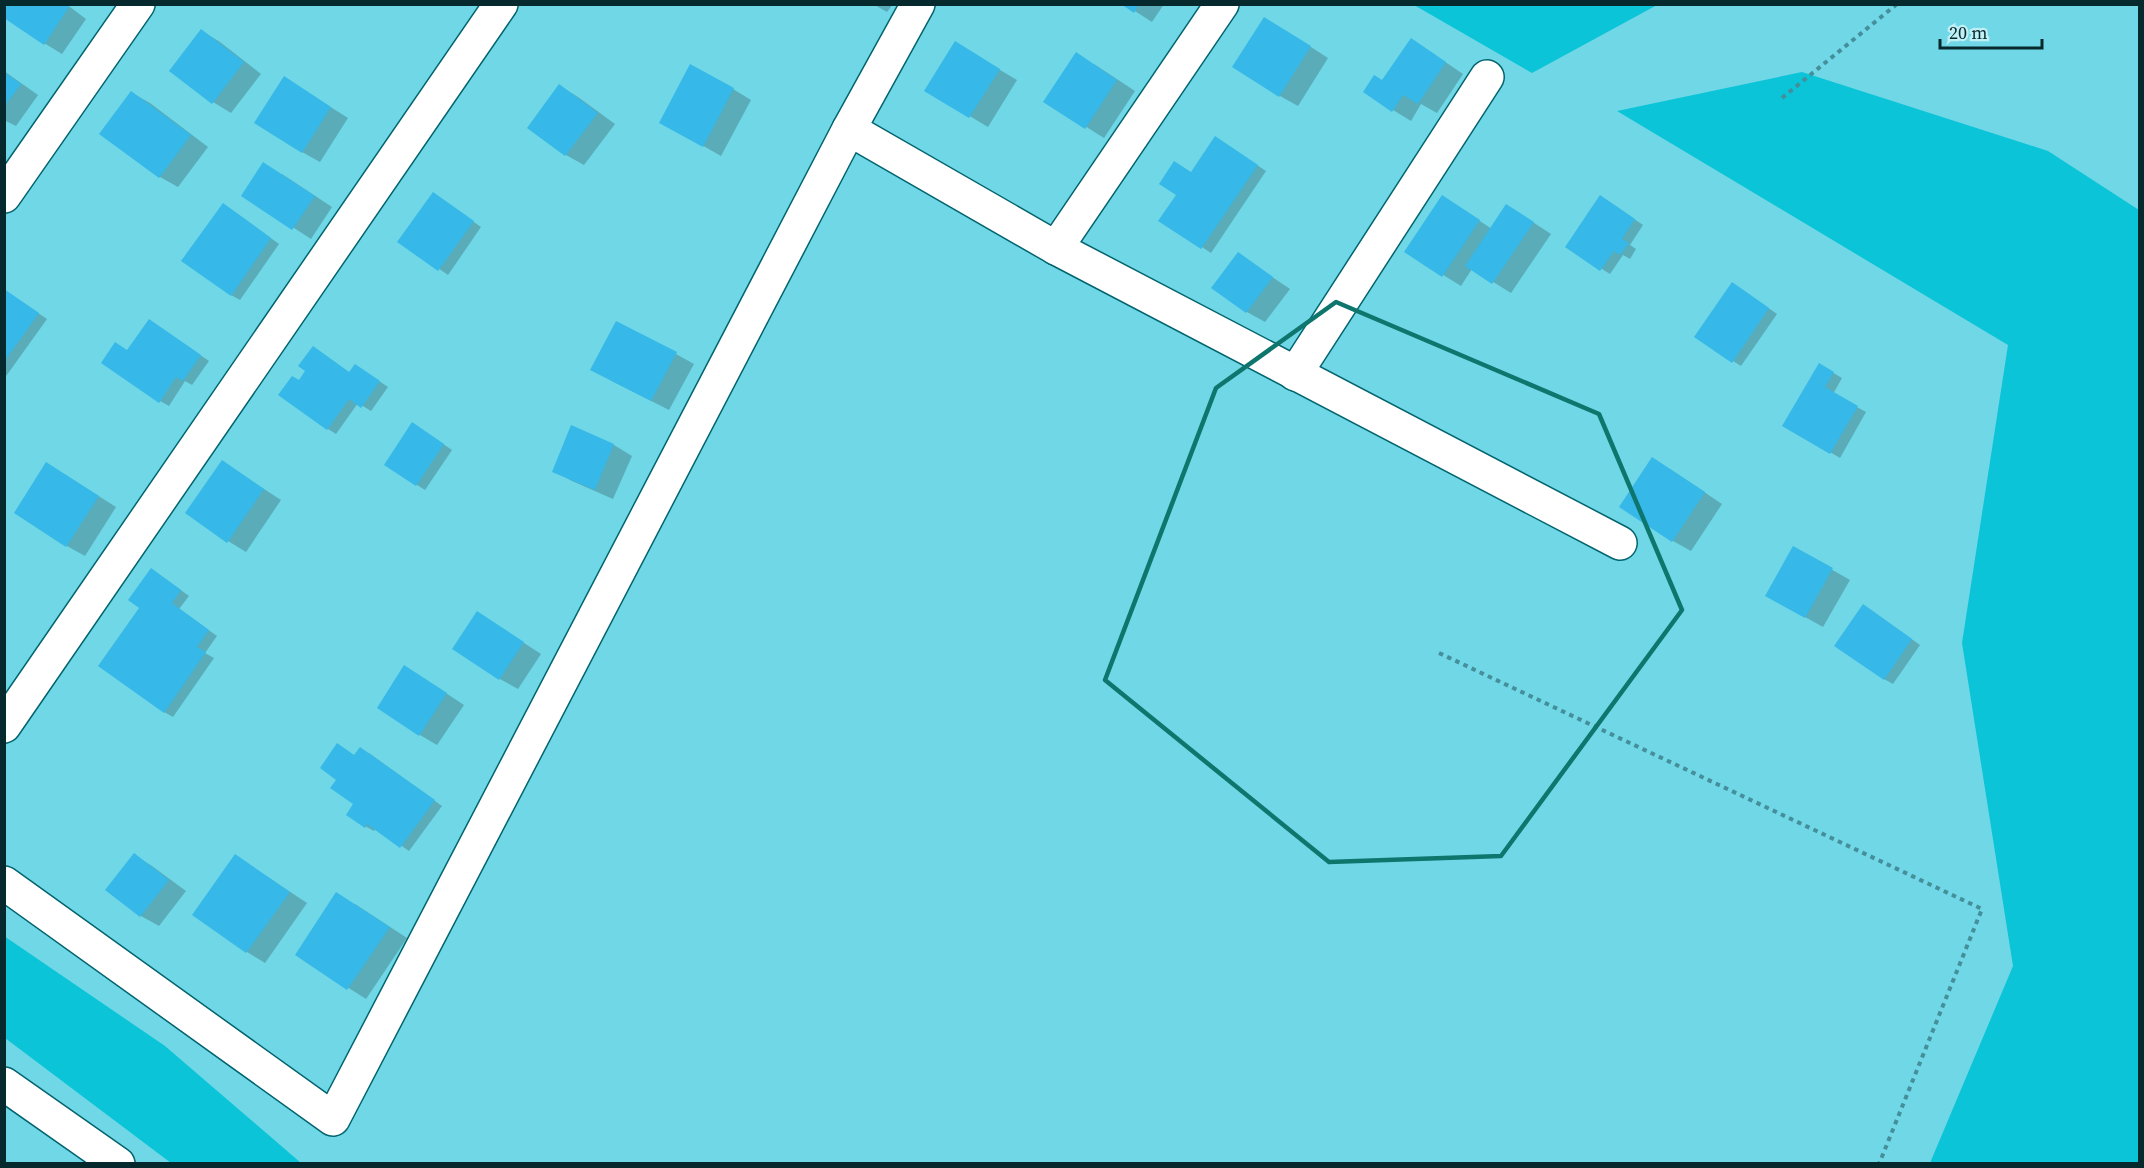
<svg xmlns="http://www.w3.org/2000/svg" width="2144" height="1168" viewBox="0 0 2144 1168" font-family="'Source Serif 4',serif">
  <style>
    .green { fill: #0bc4d8 }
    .shadow { fill: #0003 }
    .building { fill: #36b8e8 }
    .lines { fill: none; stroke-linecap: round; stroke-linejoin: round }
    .minor-casing { stroke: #02646e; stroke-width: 36 }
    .path { stroke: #448f9a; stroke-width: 4; stroke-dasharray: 4.5 4.5; stroke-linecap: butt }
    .minor { stroke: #fff; stroke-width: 33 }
    .marked { fill: none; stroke: #0f766e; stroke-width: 4.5; stroke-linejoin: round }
  </style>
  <rect width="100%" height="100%" fill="#70d7e6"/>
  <g class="green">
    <polygon points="1657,5 1532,73 1414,5 1657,4"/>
    <polygon points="1802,72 2048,151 2139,210 2139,1163 1930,1163 2013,966 1962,643 2008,345 1617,111"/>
    <polygon points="4,936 165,1046 301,1163 171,1163 5,1038"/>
  </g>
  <g class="shadow">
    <polygon points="66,4 86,19 62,54 44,43"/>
    <polygon points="873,4 893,4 887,12"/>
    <polygon points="1124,4 1164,4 1152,22"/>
    <polygon points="1283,29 1328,58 1298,106 1280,96"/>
    <polygon points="202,31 220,42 261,74 231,113 213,102"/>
    <polygon points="1429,51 1463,74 1437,113 1421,104 1411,121 1393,110"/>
    <polygon points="973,54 1017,80 988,127 926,90"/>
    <polygon points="1094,64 1135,91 1104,138 1045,101"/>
    <polygon points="4,71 38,95 16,126 4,120"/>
    <polygon points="560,86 578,97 615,124 584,165 566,155 529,128"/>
    <polygon points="302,89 348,118 320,162 302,152"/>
    <polygon points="733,89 751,100 721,156 679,132"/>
    <polygon points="132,93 150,103 208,147 178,187 160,177"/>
    <polygon points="1224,143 1266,171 1211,253 1161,220 1192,173"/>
    <polygon points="282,174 332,207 311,239 243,195"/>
    <polygon points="441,199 481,227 448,275 399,241"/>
    <polygon points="1609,202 1643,225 1630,245 1636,249 1630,259 1623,255 1610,274 1567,247"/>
    <polygon points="1460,208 1492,229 1525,217 1551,234 1511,293 1472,269 1461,286 1406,252"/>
    <polygon points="232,210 279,244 240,300 231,295"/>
    <polygon points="1238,254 1290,289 1265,322 1247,312"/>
    <polygon points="1741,289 1777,314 1741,366 1733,361"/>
    <polygon points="4,290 47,319 4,379"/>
    <polygon points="158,326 209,361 192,385 185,381 169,406 160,401 128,352"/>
    <polygon points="322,353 350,373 364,371 388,387 371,411 358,403 336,434 328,429 300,382"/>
    <polygon points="676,354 694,364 669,410 610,380"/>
    <polygon points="1820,365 1842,378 1833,394 1866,412 1840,458 1784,425"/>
    <polygon points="572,427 614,445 632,456 613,499 572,481 554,471"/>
    <polygon points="421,429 452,450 425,490 386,465"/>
    <polygon points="222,462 281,500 246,552 228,541"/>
    <polygon points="1670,469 1722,504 1691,551 1673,541"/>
    <polygon points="65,475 116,507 85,556 67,546"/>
    <polygon points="1794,548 1850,580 1823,627 1767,596"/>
    <polygon points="160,575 189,596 179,609 217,636 205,653 214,658 173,717 164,712 141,608"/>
    <polygon points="1872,611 1920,645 1893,684 1884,679"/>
    <polygon points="495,624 541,654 518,689 500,679"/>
    <polygon points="423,678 464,705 437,745 420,735"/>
    <polygon points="369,753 442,806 409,851 376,828 374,831 365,826 355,804 338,780 355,756"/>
    <polygon points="134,855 152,866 186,891 159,926 141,916"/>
    <polygon points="236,856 307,903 265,963 247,952 194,914"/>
    <polygon points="355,904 407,938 366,999 297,955"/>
  </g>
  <g class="building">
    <polygon points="4,4 66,4 69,7 44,45 4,18"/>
    <polygon points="1121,4 1139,4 1134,13"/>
    <polygon points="1264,17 1311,46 1279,97 1232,67"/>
    <polygon points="201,29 244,62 212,104 169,71"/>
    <polygon points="1411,38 1446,62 1418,104 1403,95 1392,112 1363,92 1374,75 1382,80"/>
    <polygon points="955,41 1000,69 969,118 924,91"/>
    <polygon points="1076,52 1117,80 1085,129 1043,102"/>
    <polygon points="690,64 734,88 703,147 659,123"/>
    <polygon points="4,72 21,84 4,107"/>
    <polygon points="284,76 331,107 302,153 254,123"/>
    <polygon points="559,84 598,113 565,156 527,128"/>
    <polygon points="131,91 191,135 159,178 99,134"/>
    <polygon points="1215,136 1258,165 1201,249 1158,221 1176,195 1159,184 1174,161 1191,172"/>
    <polygon points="263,162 315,196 292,230 241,196"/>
    <polygon points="433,192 474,221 438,271 397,242"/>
    <polygon points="1442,195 1480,220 1442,277 1404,252"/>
    <polygon points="1600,195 1635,219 1622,239 1629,243 1620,255 1614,251 1600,271 1565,247"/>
    <polygon points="223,203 271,238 231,296 181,261"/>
    <polygon points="1506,204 1534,222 1492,284 1465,266"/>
    <polygon points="1238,252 1273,277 1246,313 1211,288"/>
    <polygon points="1732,282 1769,308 1732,363 1694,337"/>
    <polygon points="4,289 39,313 4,362"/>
    <polygon points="149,319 201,355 183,381 176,377 159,403 101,363 115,342 127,350"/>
    <polygon points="616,321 677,352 651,401 590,370"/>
    <polygon points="313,346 349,372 355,364 380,381 361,408 349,399 327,430 278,395 292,376 299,380 305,371 298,366"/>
    <polygon points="1819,363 1834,372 1825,387 1858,406 1830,454 1782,426"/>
    <polygon points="412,422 444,444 416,486 384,465"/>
    <polygon points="571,425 614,444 595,490 552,472"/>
    <polygon points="1652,457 1705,492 1672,542 1619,507"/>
    <polygon points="222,460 264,489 227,543 185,513"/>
    <polygon points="46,462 99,496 66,547 14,513"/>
    <polygon points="1793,546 1833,568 1805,618 1765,596"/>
    <polygon points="151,568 181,590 172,603 209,630 197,647 206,652 164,713 98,666 139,608 128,600"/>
    <polygon points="1863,604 1912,639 1884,680 1834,646"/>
    <polygon points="477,611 524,642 499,680 452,649"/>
    <polygon points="404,665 447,693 419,736 377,708"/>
    <polygon points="337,743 354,755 360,747 435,800 400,848 367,824 365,828 346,815 353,804 330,788 336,780 320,768"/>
    <polygon points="134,853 169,880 140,917 105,890"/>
    <polygon points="235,854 290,892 246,953 192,915"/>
    <polygon points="336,892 390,927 347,990 295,955"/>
  </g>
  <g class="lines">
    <defs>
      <g id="minor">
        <polyline points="849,129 1056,248 1620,543"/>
        <polyline points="4,196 138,4"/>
        <polyline points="1056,248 1222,4"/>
        <polyline points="1295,374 1487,77"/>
        <polyline points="4,726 501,4"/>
        <polyline points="4,883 333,1119 849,129 918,4"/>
        <polyline points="4,1084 118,1164"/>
      </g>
    </defs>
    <use href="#minor" class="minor-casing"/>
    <g class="path">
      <polyline points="1782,98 1897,4"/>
      <polyline points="1439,653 1982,909 1879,1164"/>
    </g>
    <use href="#minor" class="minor"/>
  </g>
  <path class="marked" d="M1336,302L1599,414L1682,610L1501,856L1329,862L1105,680L1216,388Z"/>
  <rect width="2144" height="1168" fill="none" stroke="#06292d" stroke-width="12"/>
  <path d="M1940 39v9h102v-9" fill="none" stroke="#06292d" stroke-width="3"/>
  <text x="1949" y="39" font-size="18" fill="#06292d" stroke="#c0eff6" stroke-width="4.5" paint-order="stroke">20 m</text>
</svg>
